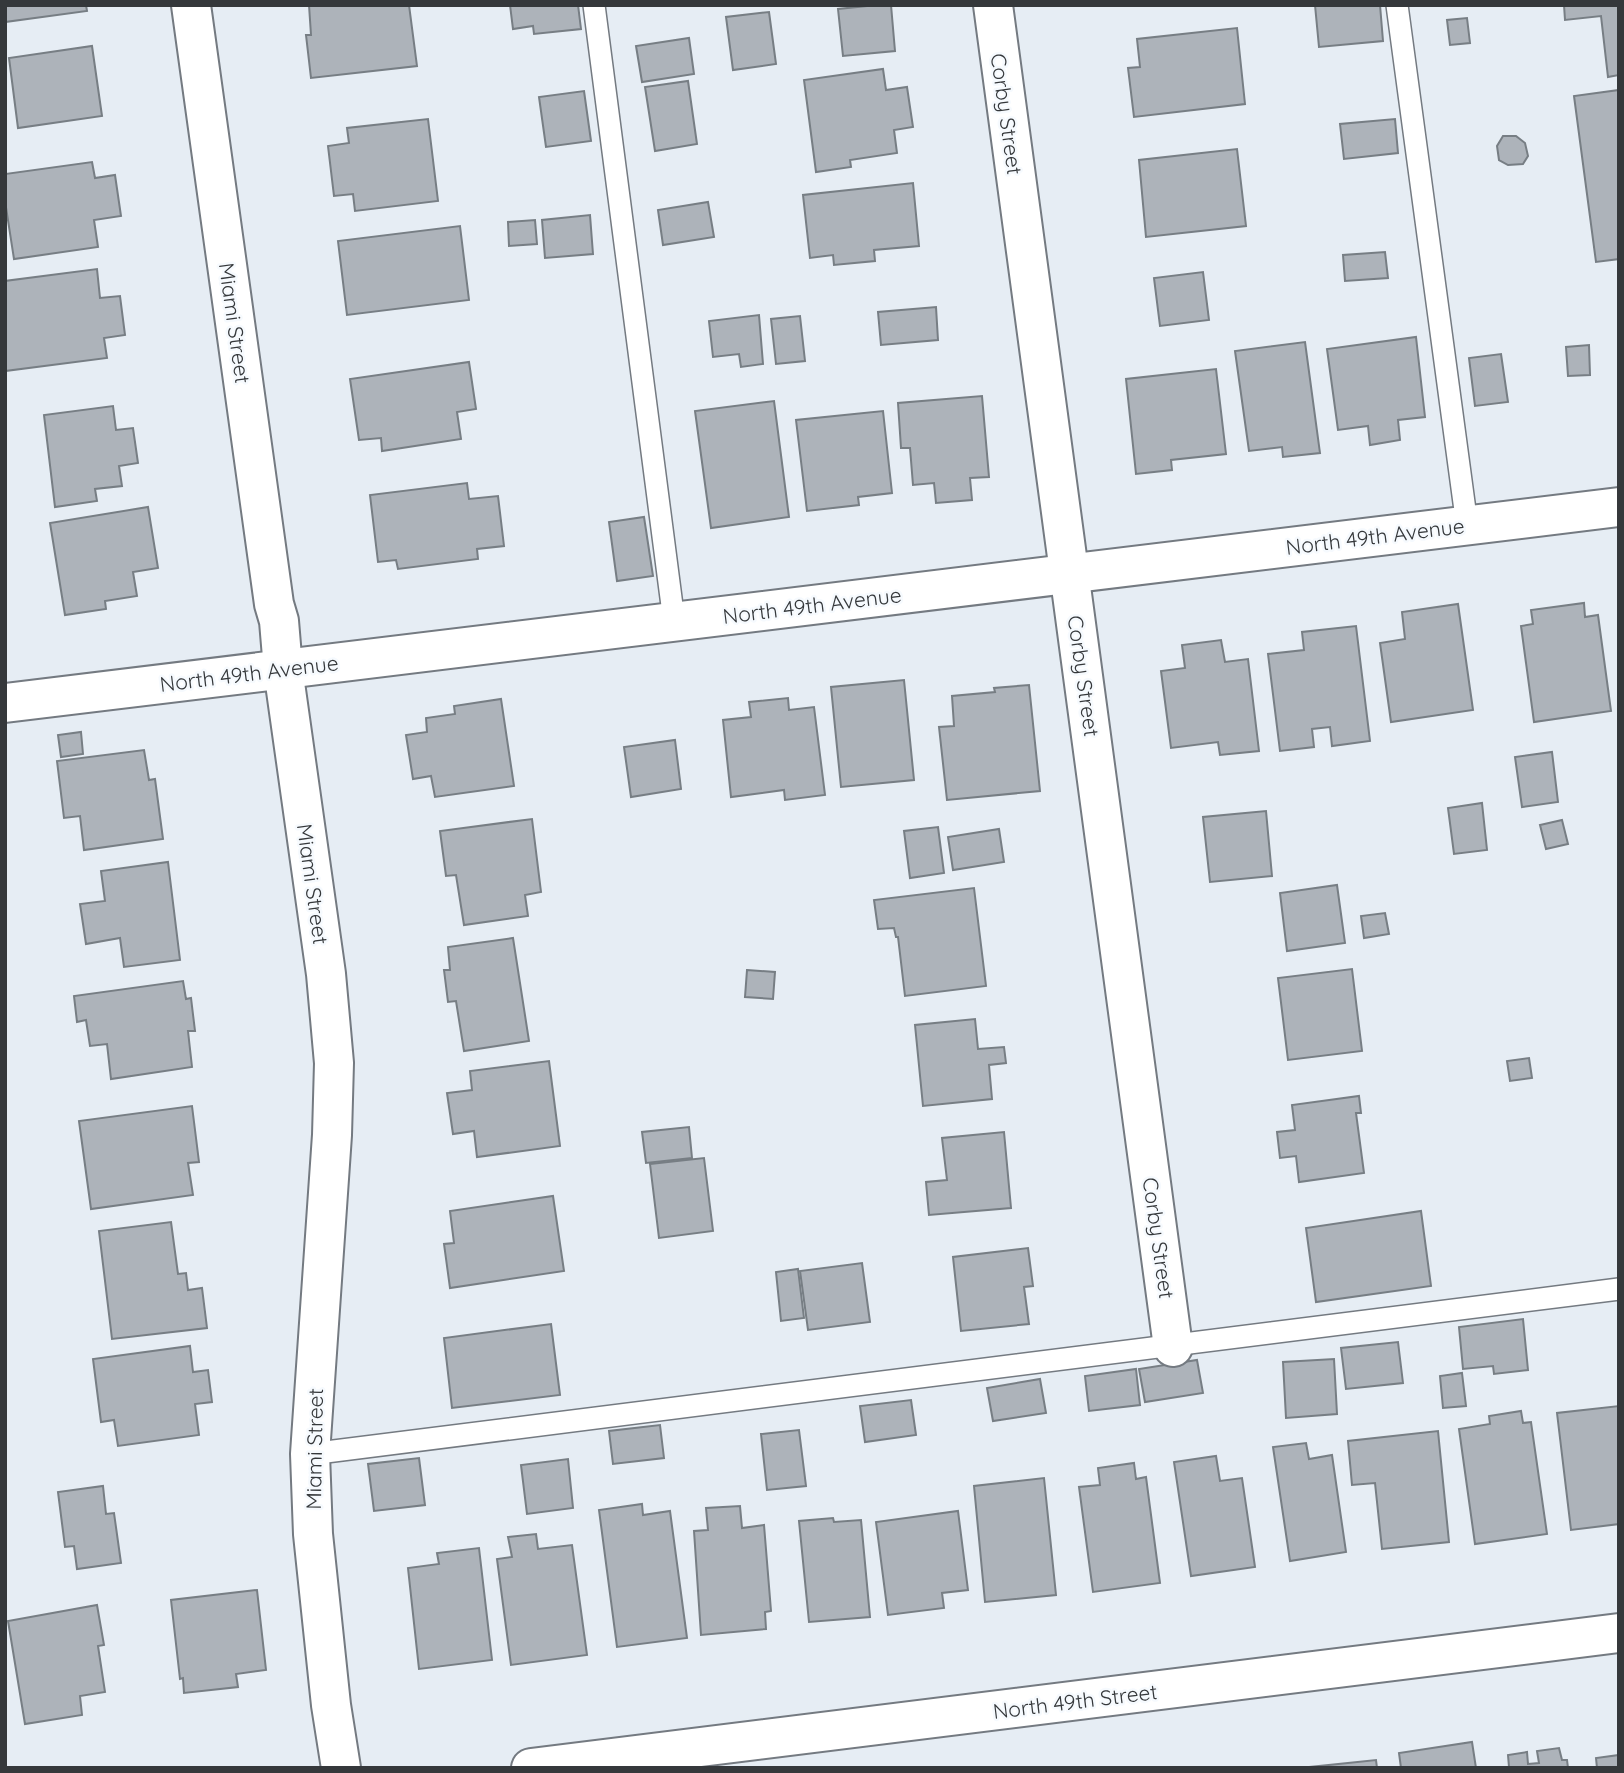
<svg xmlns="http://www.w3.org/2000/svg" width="1624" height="1773" viewBox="0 0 1624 1773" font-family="Quicksand,sans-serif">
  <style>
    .building { fill: #adb3ba; stroke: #777e84; stroke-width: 2 }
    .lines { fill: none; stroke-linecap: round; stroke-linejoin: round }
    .service-casing { stroke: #747a81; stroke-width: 24 }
    .minor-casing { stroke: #747a81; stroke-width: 42 }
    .service { stroke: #fff; stroke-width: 21 }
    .minor { stroke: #fff; stroke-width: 38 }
    .labels { text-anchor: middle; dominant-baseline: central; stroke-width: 5; stroke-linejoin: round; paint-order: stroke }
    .street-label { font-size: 21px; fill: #35383b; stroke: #f6fafe }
  </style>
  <rect width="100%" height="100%" fill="#e6edf4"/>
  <g class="building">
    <polygon points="5,5 86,5 87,11 5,22"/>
    <polygon points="309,5 409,5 417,66 311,78 306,35 311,35"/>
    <polygon points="510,5 578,5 581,29 534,34 533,26 513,29"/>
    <polygon points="877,5 891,5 895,51 843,56 838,9"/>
    <polygon points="1315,5 1380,5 1383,41 1319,47"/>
    <polygon points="1564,5 1619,5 1619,75 1608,77 1601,16 1565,20"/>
    <polygon points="769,12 776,64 733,70 726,17"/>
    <polygon points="1467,18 1470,43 1450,45 1447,20"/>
    <polygon points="1237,28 1245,104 1134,117 1128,68 1140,67 1137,39"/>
    <polygon points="689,38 694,74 642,82 636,46"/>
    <polygon points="92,46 102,116 18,128 9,58"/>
    <polygon points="883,69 886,90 907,87 913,127 894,130 897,153 850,160 851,167 816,172 804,80"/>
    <polygon points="688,81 697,144 655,151 645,87"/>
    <polygon points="1619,90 1619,259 1596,262 1574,96"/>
    <polygon points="584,91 591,141 546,147 539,97"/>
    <polygon points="428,119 438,201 355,211 353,194 334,196 328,146 349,143 347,128"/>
    <polygon points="1395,119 1398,153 1344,159 1340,124"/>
    <polygon points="1503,136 1516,136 1525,143 1528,156 1523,164 1508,165 1499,160 1497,146"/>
    <polygon points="1237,149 1246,226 1146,237 1139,160"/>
    <polygon points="92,162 95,178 115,175 121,216 94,220 98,247 14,259 5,201 5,174"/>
    <polygon points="913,183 919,246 874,250 875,261 834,265 833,255 810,258 803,195"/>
    <polygon points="708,202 714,237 663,245 658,210"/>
    <polygon points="590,215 593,254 545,258 542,220"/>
    <polygon points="535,220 537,244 509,246 508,222"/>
    <polygon points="460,226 469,300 347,315 338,241"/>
    <polygon points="1385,252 1388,278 1345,281 1343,255"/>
    <polygon points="97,269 100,298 120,296 125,335 104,338 107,358 5,371 5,281"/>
    <polygon points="1203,272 1209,320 1160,326 1154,278"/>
    <polygon points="936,307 938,340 881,345 878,312"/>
    <polygon points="759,315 763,364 741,367 739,354 713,357 709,321"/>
    <polygon points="800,316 805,361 776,364 771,319"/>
    <polygon points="1416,337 1425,417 1398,420 1400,440 1370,445 1368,426 1338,430 1327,349"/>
    <polygon points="1305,342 1320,453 1283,457 1282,447 1249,451 1235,351"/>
    <polygon points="1589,345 1590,375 1568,376 1566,347"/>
    <polygon points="1501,354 1508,402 1475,406 1469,358"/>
    <polygon points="469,362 476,409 457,412 461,439 382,451 381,438 359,440 350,379"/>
    <polygon points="1216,369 1226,454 1171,460 1172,470 1136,474 1126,379"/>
    <polygon points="982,396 989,477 970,478 972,500 936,503 934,483 913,485 910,448 901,448 898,403"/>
    <polygon points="774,401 789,517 711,528 695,411"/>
    <polygon points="113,406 116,430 133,428 138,463 119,466 122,486 95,489 97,501 55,507 44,415"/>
    <polygon points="883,411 892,493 858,497 859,505 807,511 796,420"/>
    <polygon points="467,483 469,499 498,496 504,546 477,549 478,559 398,569 396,560 378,562 370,495"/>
    <polygon points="148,507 158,568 133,572 137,596 105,601 106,609 65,615 50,523"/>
    <polygon points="644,517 653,576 617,581 609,522"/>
    <polygon points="1584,603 1585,617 1598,615 1611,711 1534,722 1521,626 1533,624 1531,610"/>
    <polygon points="1458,604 1473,710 1391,722 1380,643 1405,639 1402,612"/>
    <polygon points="1356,626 1370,741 1332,746 1330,727 1312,729 1314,747 1280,751 1268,654 1304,650 1302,632"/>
    <polygon points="1221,640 1225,662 1248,659 1259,751 1220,755 1218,742 1171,748 1161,671 1185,668 1182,645"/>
    <polygon points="904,680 914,780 841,787 831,687"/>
    <polygon points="1029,685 1040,791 947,800 939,727 954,726 952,696 995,692 994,688"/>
    <polygon points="788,698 789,710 814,707 825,795 785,800 784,790 731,797 723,720 751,717 749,702"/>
    <polygon points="501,699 514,786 435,797 431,776 413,779 406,735 427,732 426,718 455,714 454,706"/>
    <polygon points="81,732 83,754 61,757 58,735"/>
    <polygon points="675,740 681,789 631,797 624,747"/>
    <polygon points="144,750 149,780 155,779 163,839 84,850 80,816 64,818 57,761"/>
    <polygon points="1552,752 1558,802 1522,807 1515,757"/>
    <polygon points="1482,803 1487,850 1454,854 1448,808"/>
    <polygon points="1266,811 1272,876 1210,882 1203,817"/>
    <polygon points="532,819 541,892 525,895 528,916 464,925 456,875 446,876 440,831"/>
    <polygon points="1562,820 1568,844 1546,849 1540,825"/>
    <polygon points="938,827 944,873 910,878 904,831"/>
    <polygon points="999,829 1004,862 953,870 948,837"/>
    <polygon points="168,862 180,960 124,967 120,938 86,944 80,904 105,901 101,871"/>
    <polygon points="1337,885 1345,943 1287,951 1280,893"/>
    <polygon points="974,888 986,986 905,996 898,937 896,937 894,928 878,929 874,900"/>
    <polygon points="1385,913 1389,934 1364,938 1361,916"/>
    <polygon points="513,938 529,1041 464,1051 456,1001 448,1002 444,970 450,970 448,947"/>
    <polygon points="1352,969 1362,1051 1288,1060 1278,978"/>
    <polygon points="747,970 775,972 773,999 745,997"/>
    <polygon points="183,981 186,999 191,998 195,1031 188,1031 192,1067 111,1079 107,1044 90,1046 86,1020 77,1022 74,996"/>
    <polygon points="975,1019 978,1049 1004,1047 1006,1063 989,1065 992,1099 923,1106 915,1025"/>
    <polygon points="1529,1058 1532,1078 1510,1081 1507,1061"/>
    <polygon points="549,1061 560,1146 477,1157 474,1131 453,1134 447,1093 472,1090 470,1071"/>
    <polygon points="1359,1096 1361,1113 1356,1113 1364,1173 1299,1182 1296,1156 1280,1158 1277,1132 1295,1130 1292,1105"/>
    <polygon points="192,1106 199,1162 188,1163 193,1195 91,1209 79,1121"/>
    <polygon points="689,1127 692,1158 646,1163 642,1132"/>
    <polygon points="1004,1132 1011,1208 929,1215 926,1182 947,1180 942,1138"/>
    <polygon points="704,1158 713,1231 659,1238 650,1164"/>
    <polygon points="553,1196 564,1271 450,1288 444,1244 454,1243 450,1211"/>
    <polygon points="1421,1211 1431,1286 1316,1302 1306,1228"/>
    <polygon points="171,1222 178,1274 186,1273 188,1290 202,1288 207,1328 112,1339 99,1231"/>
    <polygon points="1028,1248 1033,1286 1024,1287 1029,1324 961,1331 953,1257"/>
    <polygon points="862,1263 870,1322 808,1330 800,1271"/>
    <polygon points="798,1269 804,1318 781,1321 776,1272"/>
    <polygon points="1523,1319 1528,1370 1494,1374 1493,1366 1463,1369 1459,1327"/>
    <polygon points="551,1324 560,1395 452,1408 444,1338"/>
    <polygon points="1398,1342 1403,1383 1346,1389 1341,1348"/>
    <polygon points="190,1346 193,1372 208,1370 212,1402 195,1404 199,1435 118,1446 114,1420 101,1422 93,1359"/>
    <polygon points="1334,1359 1337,1414 1286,1418 1283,1362"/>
    <polygon points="1197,1360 1203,1393 1145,1402 1139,1369"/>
    <polygon points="1136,1369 1140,1405 1089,1411 1085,1376"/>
    <polygon points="1462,1373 1466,1406 1443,1408 1440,1376"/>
    <polygon points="1040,1379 1046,1413 993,1421 987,1388"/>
    <polygon points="911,1400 916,1435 865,1442 860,1406"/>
    <polygon points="1619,1406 1619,1524 1571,1530 1557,1413"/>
    <polygon points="1521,1411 1523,1423 1531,1422 1547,1534 1475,1544 1459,1429 1490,1424 1489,1416"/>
    <polygon points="660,1425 664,1458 613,1464 609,1431"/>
    <polygon points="799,1430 806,1486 767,1490 761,1434"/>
    <polygon points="1438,1431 1449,1542 1382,1549 1375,1483 1352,1485 1348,1441"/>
    <polygon points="1306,1443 1309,1459 1332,1455 1346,1552 1290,1561 1273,1447"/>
    <polygon points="1216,1456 1220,1481 1242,1478 1255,1567 1191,1576 1174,1462"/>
    <polygon points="419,1458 425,1505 374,1511 368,1464"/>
    <polygon points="568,1459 573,1508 527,1514 521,1465"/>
    <polygon points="1134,1463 1136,1479 1146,1477 1160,1583 1093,1592 1079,1487 1100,1485 1098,1468"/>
    <polygon points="1044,1478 1056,1595 985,1602 974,1486"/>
    <polygon points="103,1486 106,1514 114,1513 121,1563 77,1569 74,1546 65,1547 58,1492"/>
    <polygon points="642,1504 643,1515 670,1511 687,1638 617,1647 599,1510"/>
    <polygon points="740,1506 742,1528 764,1525 771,1611 765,1612 766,1629 701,1635 694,1531 708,1530 706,1508"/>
    <polygon points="958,1511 968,1590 942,1593 944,1608 888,1615 876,1522"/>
    <polygon points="833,1518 834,1522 861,1520 870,1617 809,1622 799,1521"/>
    <polygon points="536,1534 538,1549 572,1545 587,1655 511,1665 497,1559 512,1557 508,1537"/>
    <polygon points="479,1548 492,1660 419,1669 408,1568 439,1564 437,1553"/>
    <polygon points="257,1590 266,1670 236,1674 238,1687 184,1693 183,1678 180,1679 171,1600"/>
    <polygon points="97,1605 104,1645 98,1646 105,1692 80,1696 82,1715 25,1724 8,1621"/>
    <polygon points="1472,1742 1476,1768 1401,1768 1399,1753"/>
    <polygon points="1559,1748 1562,1760 1567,1760 1568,1768 1506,1768 1509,1767 1508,1755 1527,1752 1528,1764 1539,1763 1537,1751"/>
    <polygon points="1619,1755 1619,1768 1597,1768 1596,1758"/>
    <polygon points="1376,1760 1377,1768 1310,1768 1310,1767"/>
  </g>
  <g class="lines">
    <defs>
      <g id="service">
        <polyline points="594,5 674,621"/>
        <polyline points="1397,5 1467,525"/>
        <polyline points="310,1454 1619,1289"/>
      </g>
      <g id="minor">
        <polyline points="191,5 274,604 279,621 283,669 326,974 334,1063 332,1135 310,1454 313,1534 331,1705 341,1768"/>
        <polyline points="993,5 1173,1347"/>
        <polyline points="5,703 1619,507"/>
        <polyline points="531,1768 1619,1633"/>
      </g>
    </defs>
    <use href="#service" class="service-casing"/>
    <use href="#minor" class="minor-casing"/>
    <use href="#service" class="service"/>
    <use href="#minor" class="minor"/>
  </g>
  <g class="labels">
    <g class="street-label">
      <text transform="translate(1007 114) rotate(82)">Corby Street</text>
      <text transform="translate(235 323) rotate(82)">Miami Street</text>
      <text transform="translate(1375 536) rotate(-7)">North 49th Avenue</text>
      <text transform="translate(812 605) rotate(-7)">North 49th Avenue</text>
      <text transform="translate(249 673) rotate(-7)">North 49th Avenue</text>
      <text transform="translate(1084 676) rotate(82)">Corby Street</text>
      <text transform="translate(313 884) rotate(82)">Miami Street</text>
      <text transform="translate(1159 1238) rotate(82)">Corby Street</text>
      <text transform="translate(314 1449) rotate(-89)">Miami Street</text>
      <text transform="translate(1075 1701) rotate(-7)">North 49th Street</text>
    </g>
  </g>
  <rect width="1624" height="1773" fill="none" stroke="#35383b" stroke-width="14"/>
</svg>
